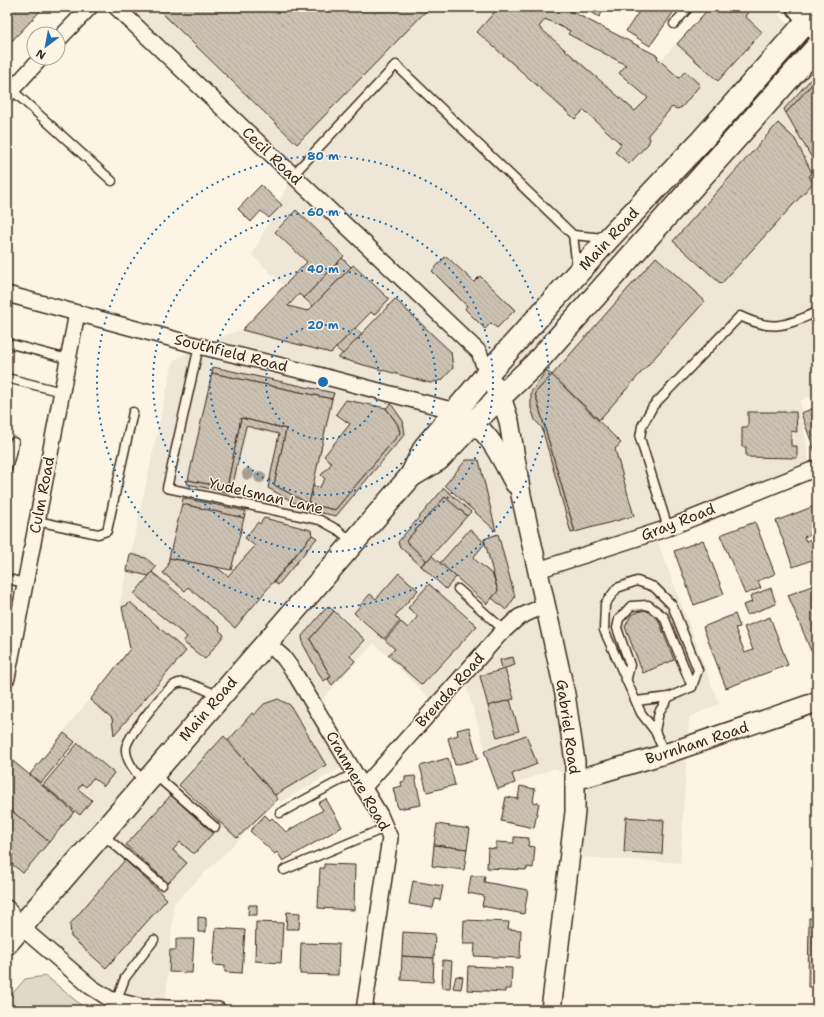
<svg xmlns="http://www.w3.org/2000/svg" width="824" height="1017" viewBox="0 0 824 1017" font-family="'Shantell Sans',sans-serif">
  <style>
    .built { fill: #eee6d6 }
    .grass { fill: #e0d8c8; stroke: #8e8173 }
    .building { fill: url(#building-back-hatch); stroke: #3b2a1e; fill-rule: evenodd }
    .lines { fill: none; stroke-linecap: round; stroke-linejoin: round }
    .service-casing { stroke: #3b2a1e; stroke-width: 11 }
    .minor-casing { stroke: #3b2a1e; stroke-width: 18 }
    .tertiary-casing { stroke: #3b2a1e; stroke-width: 22 }
    .secondary-casing { stroke: #3b2a1e; stroke-width: 25 }
    .service { stroke: #fcf5e5; stroke-width: 8 }
    .minor { stroke: #fcf5e5; stroke-width: 15 }
    .tertiary { stroke: #fcf5e5; stroke-width: 19 }
    .secondary { stroke: #fcf5e5; stroke-width: 22 }
    .tree { fill: #a89e8f }
    .ring { fill: none; stroke: #1f6fb2; stroke-width: 2; stroke-dasharray: 2 4 }
    .labels { text-anchor: middle; dominant-baseline: central; stroke-width: 3; stroke-linejoin: round; paint-order: stroke }
    .street-label { font-size: 15px; fill: #3b2a1e; stroke: #fcf5e5 }
    .centre { fill: #1f6fb2; stroke: #fcf5e5; stroke-width: 2 }
    .ring-label { font-size: 12px; text-anchor: middle; font-weight: bold; fill: #1f6fb2; stroke: #fcf5e5; stroke-width: 3; stroke-linejoin: round; paint-order: stroke }
  </style>
  <defs>
    <pattern id="building-back-hatch" width="6" height="6" patternUnits="userSpaceOnUse"><rect width="6" height="6" fill="#ccc2b3"/><path d="M-1 5l2 2M0 0l6 6M5-1l2 2" fill="none" stroke="#b0a79a"/></pattern>
  </defs>
  <rect width="100%" height="100%" fill="#fcf5e5"/>
  <filter id="ink" filterUnits="userSpaceOnUse"><feTurbulence type="fractalNoise" baseFrequency=".025" numOctaves="2"/><feDisplacementMap in="SourceGraphic" scale="8" xChannelSelector="R" yChannelSelector="G"/><feConvolveMatrix kernelMatrix="1 2 1 2 8 2 1 2 1" color-interpolation-filters="sRGB"/></filter>
  <g filter="url(#ink)">
    <polygon class="built" points="116,7 563,7 663,58 710,7 772,7 813,51 817,47 817,393 800,401 810,470 654,532 719,704 689,717 680,863 569,856 575,781 554,768 498,791 463,676 436,705 374,643 316,706 348,764 281,802 279,800 174,903 165,1008 116,1002 7,908 7,755 29,774 130,649 120,602 173,361 199,346 242,329 283,285 252,255 292,176"/>
    <polygon class="grass" points="46,976 87,1010 7,1010 7,1000 25,979"/>
    <g class="building">
      <polygon points="8,7 44,7 10,43 7,40"/>
      <polygon points="163,7 430,7 297,144 160,11"/>
      <path d="M499,7H563L658,56L657,58L679,78L685,71L700,85L682,107L677,109L672,107L648,135L650,139L648,144L629,164L615,152L621,144L584,110L575,119L477,32ZM545,19L570,31L568,34L626,65L619,73L648,98L635,111L539,27Z"/>
      <polygon points="583,7 606,7 599,17"/>
      <polygon points="642,7 677,7 650,46 626,31"/>
      <polygon points="710,7 753,7 745,16 762,32 718,81 677,44"/>
      <polygon points="811,79 814,82 786,113 784,109"/>
      <polygon points="814,82 817,84 817,167 786,113"/>
      <polygon points="778,123 795,139 812,173 809,176 813,183 721,284 673,241"/>
      <polygon points="261,185 282,205 269,218 261,211 251,222 238,209"/>
      <polygon points="296,210 344,256 304,298 299,294 288,306 308,311 353,265 389,299 374,315 371,312 331,353 242,330 307,262 275,232"/>
      <polygon points="446,256 474,282 480,276 515,310 497,328 491,323 485,329 465,309 467,306 432,271"/>
      <polygon points="656,257 705,301 599,420 552,375"/>
      <polygon points="342,258 351,267 313,306 304,298"/>
      <polygon points="395,299 451,352 453,368 442,380 430,383 338,358"/>
      <polygon points="355,328 362,334 343,354 336,348"/>
      <polygon points="213,367 334,393 332,399 212,373"/>
      <polygon points="546,371 552,375 535,393 575,532 571,533 542,428 535,420 531,408 531,392"/>
      <polygon points="212,373 332,399 309,504 274,485 286,429 241,418 227,488 188,480"/>
      <polygon points="552,375 621,443 615,449 634,516 575,532 535,393"/>
      <polygon points="346,400 386,408 398,425 400,433 335,510 309,504 313,486 319,488 325,479 321,475 332,463 324,456 350,424 336,414"/>
      <polygon points="391,404 403,421 405,434 336,516 308,510 309,504 335,510 400,433 398,425 386,408"/>
      <polygon points="817,407 817,451 815,452 801,413"/>
      <polygon points="748,412 796,412 797,432 791,431 791,446 797,446 797,458 746,457 746,447 742,447 742,427 748,427"/>
      <polygon points="241,418 286,429 274,485 309,504 308,510 268,488 279,434 246,426 231,493 187,484 188,480 227,488"/>
      <polygon points="466,460 479,460 496,531 445,485"/>
      <polygon points="444,488 471,512 467,516 445,497 406,541 426,560 421,566 399,546 398,542"/>
      <polygon points="445,497 467,516 427,561 406,541"/>
      <polygon points="183,498 246,511 244,518 182,504"/>
      <polygon points="182,504 244,518 231,570 169,558"/>
      <polygon points="817,505 817,532 804,537 806,541 817,537 817,558 793,567 776,521"/>
      <polygon points="264,518 311,530 312,535 235,628 188,587 185,591 163,573 168,566 169,558 216,567 228,576 255,546 245,538 258,522 260,524"/>
      <polygon points="755,522 775,574 758,581 761,588 745,594 720,535"/>
      <polygon points="470,529 485,543 473,558 493,575 498,591 487,604 440,563"/>
      <polygon points="498,534 515,597 506,610 492,598 498,591 484,539"/>
      <polygon points="312,535 317,538 278,585 274,582"/>
      <polygon points="703,540 724,594 694,605 674,551"/>
      <polygon points="130,554 146,558 156,567 149,576 127,571"/>
      <polygon points="432,556 456,577 446,589 421,566"/>
      <polygon points="152,572 220,628 219,630 224,635 205,659 183,642 187,637 134,594"/>
      <polygon points="399,573 418,590 395,616 400,621 384,639 354,613 370,594 376,599"/>
      <polygon points="429,584 477,626 422,685 388,655 395,649 385,640 401,622 408,628 418,616 408,608"/>
      <polygon points="817,584 817,646 811,651 788,595"/>
      <polygon points="771,588 776,604 747,615 743,605 752,602 750,596"/>
      <polygon points="130,602 186,651 114,735 112,718 90,700 130,649 122,607 127,605"/>
      <polygon points="328,606 334,611 310,639 331,677 323,681 303,644 302,636"/>
      <polygon points="643,610 652,612 657,616 674,660 643,673 625,627 631,615"/>
      <polygon points="334,611 365,640 350,656 355,661 332,685 328,679 331,677 310,639"/>
      <polygon points="735,614 740,627 735,628 745,653 753,650 744,627 770,617 788,665 726,688 703,627"/>
      <polygon points="513,657 515,665 502,669 500,660"/>
      <polygon points="505,669 514,699 488,706 480,676"/>
      <polygon points="278,699 290,705 326,765 275,795 228,741 252,713 254,715 264,704"/>
      <polygon points="510,700 519,731 497,737 488,706"/>
      <polygon points="469,727 478,759 455,765 448,738 458,735 457,730"/>
      <polygon points="64,733 75,742 41,783 30,774"/>
      <polygon points="526,735 537,764 512,774 515,783 498,789 484,751"/>
      <polygon points="224,736 278,799 237,838 179,785"/>
      <polygon points="78,743 114,773 104,786 93,778 86,787 82,784 78,789 92,800 80,815 43,785"/>
      <polygon points="7,756 74,812 49,842 7,807"/>
      <polygon points="448,758 455,785 427,792 420,766"/>
      <polygon points="415,776 421,805 398,809 393,788 402,786 401,782 405,781 405,777"/>
      <polygon points="520,786 535,789 533,802 539,803 534,828 501,821 506,797 518,799"/>
      <polygon points="171,795 213,833 194,854 180,842 173,850 187,863 168,883 126,845"/>
      <polygon points="326,799 342,827 283,861 277,852 275,854 250,831 265,815 270,820 272,818 286,832 323,810 318,803"/>
      <polygon points="7,807 49,842 23,873 7,860"/>
      <polygon points="626,817 664,820 662,854 624,852"/>
      <polygon points="437,824 470,829 467,849 434,845"/>
      <polygon points="514,837 529,838 528,846 535,847 533,868 527,867 527,870 487,868 488,848 496,849 496,842 514,843"/>
      <polygon points="434,845 467,849 464,870 432,866"/>
      <polygon points="125,860 167,899 106,968 71,937 70,924"/>
      <polygon points="324,864 355,865 354,910 318,908 320,868 324,868"/>
      <polygon points="471,876 485,876 484,882 528,890 524,914 482,906 484,896 468,893"/>
      <polygon points="413,881 443,886 440,900 435,899 433,908 409,904"/>
      <polygon points="249,905 257,905 257,915 248,915"/>
      <polygon points="287,912 300,913 299,929 286,929"/>
      <polygon points="198,917 206,918 206,932 198,932"/>
      <polygon points="809,918 817,918 817,987 808,987"/>
      <polygon points="464,920 509,922 508,929 521,930 520,958 474,956 475,944 463,944"/>
      <polygon points="256,922 283,923 281,963 255,961"/>
      <polygon points="216,928 245,930 242,973 225,972 225,966 213,965"/>
      <polygon points="403,932 435,934 434,958 402,956"/>
      <polygon points="176,939 194,939 192,973 169,972 170,950 176,950"/>
      <polygon points="301,943 339,944 338,975 300,974"/>
      <polygon points="402,956 434,958 433,982 401,980"/>
      <polygon points="443,960 452,961 450,988 442,988"/>
      <polygon points="468,966 512,968 511,989 505,989 505,992 467,990"/>
      <polygon points="456,976 463,977 461,989 453,988"/>
    </g>
    <g class="lines">
      <defs>
        <g id="service">
          <polyline points="674,24 689,7"/>
          <polyline points="12,90 112,181"/>
          <polyline points="292,176 396,65 573,235 604,238"/>
          <polyline points="573,235 577,268"/>
          <polyline points="7,343 68,359"/>
          <polyline points="199,346 167,488 320,520 338,530 353,542"/>
          <polyline points="7,378 62,392"/>
          <polyline points="7,469 14,442"/>
          <polyline points="37,521 98,534 107,531 133,412"/>
          <path d="M668,528L640,438L642,426L653,406L740,316C773,332 785,326 817,312"/>
          <polyline points="7,579 26,583"/>
          <polyline points="458,589 504,630"/>
          <polyline points="627,678 630,665 617,628 619,619 631,606 648,605 664,617 692,687"/>
          <polyline points="636,701 669,697"/>
          <polyline points="655,731 659,712 669,697 692,687 698,670 672,605 654,587 637,581 617,588 605,604 604,630 641,713 655,731 665,754"/>
          <polyline points="154,774 215,827"/>
          <path d="M144,783C137,773 125,761 126,748C127,737 165,689 176,684C178,683 183,682 185,683C196,684 209,692 219,696"/>
          <polyline points="280,813 354,773"/>
          <polyline points="102,834 162,885"/>
          <polyline points="284,870 387,827"/>
          <polyline points="116,1002 125,978 154,940"/>
        </g>
        <g id="minor">
          <polyline points="116,7 479,352 487,374"/>
          <polyline points="58,40 90,7"/>
          <polyline points="7,95 41,58"/>
          <polyline points="7,294 199,346 311,373 455,411"/>
          <polyline points="538,570 668,528 817,468"/>
          <polyline points="266,642 283,657 294,672 380,815 390,838 364,1010"/>
          <polyline points="7,678 77,313"/>
          <polyline points="363,788 499,635 519,617 546,605"/>
          <polyline points="7,908 21,927 91,987 110,999 141,1007 218,1010"/>
        </g>
        <g id="tertiary">
          <polyline points="796,7 817,32"/>
          <polyline points="487,374 501,397 509,421 521,495 565,694 575,762 575,812 551,1010"/>
          <path d="M461,414C491,432 499,455 515,484"/>
          <polyline points="576,780 665,754 817,702"/>
        </g>
        <g id="secondary">
          <polyline points="411,476 425,447 487,374 610,237 701,141 817,10"/>
          <polyline points="7,943 411,476 439,459 474,422 535,364 817,47"/>
        </g>
      </defs>
      <use href="#service" class="service-casing"/>
      <use href="#minor" class="minor-casing"/>
      <use href="#tertiary" class="tertiary-casing"/>
      <use href="#secondary" class="secondary-casing"/>
      <use href="#service" class="service"/>
      <use href="#minor" class="minor"/>
      <use href="#tertiary" class="tertiary"/>
      <use href="#secondary" class="secondary"/>
    </g>
    <g class="tree">
      <circle cx="248" cy="474" r="6"/>
      <circle cx="260" cy="477" r="6"/>
    </g>
  </g>
  <g class="ring">
    <circle cx="323" cy="382" r="57"/>
    <circle cx="323" cy="382" r="113"/>
    <circle cx="323" cy="382" r="170"/>
    <circle cx="323" cy="382" r="226"/>
  </g>
  <g class="labels">
    <g class="street-label">
      <text transform="translate(272 156) rotate(44)">Cecil Road</text>
      <text transform="translate(609 239) rotate(-47)">Main Road</text>
      <text transform="translate(231 353) rotate(14)">Southfield Road</text>
      <text transform="translate(42 495) rotate(-79)">Culm Road</text>
      <text transform="translate(266 496) rotate(13)">Yudelsman Lane</text>
      <text transform="translate(678 522) rotate(-21)">Gray Road</text>
      <text transform="translate(450 690) rotate(-48)">Brenda Road</text>
      <text transform="translate(208 709) rotate(-49)">Main Road</text>
      <text transform="translate(568 727) rotate(82)">Gabriel Road</text>
      <text transform="translate(697 743) rotate(-18)">Burnham Road</text>
      <text transform="translate(358 781) rotate(60)">Cranmere Road</text>
    </g>
  </g>
  <circle cx="323" cy="382" r="6" class="centre"/>
  <g class="ring-label">
    <text x="323" y="160">80 m</text>
    <text x="323" y="216">60 m</text>
    <text x="323" y="273">40 m</text>
    <text x="323" y="329">20 m</text>
  </g>
  <rect width="824" height="1017" fill="none" stroke="#fcf5e5" stroke-width="24"/>
  <rect x="12" y="12" width="800" height="993" fill="none" stroke="#3b2a1e" stroke-width="1.5" filter="url(#ink)"/>
  <g transform="translate(46 46) rotate(212)"><circle r="19" fill="#fcf5e5" stroke="#afa495"/>
  <path d="M0-3L7 15L0 10L-7 15Z" fill="#1f6fb2"/>
  <text y="-6" font-size="11" font-weight="bold" text-anchor="middle" fill="#3b2a1e">N</text>
  </g>
</svg>
